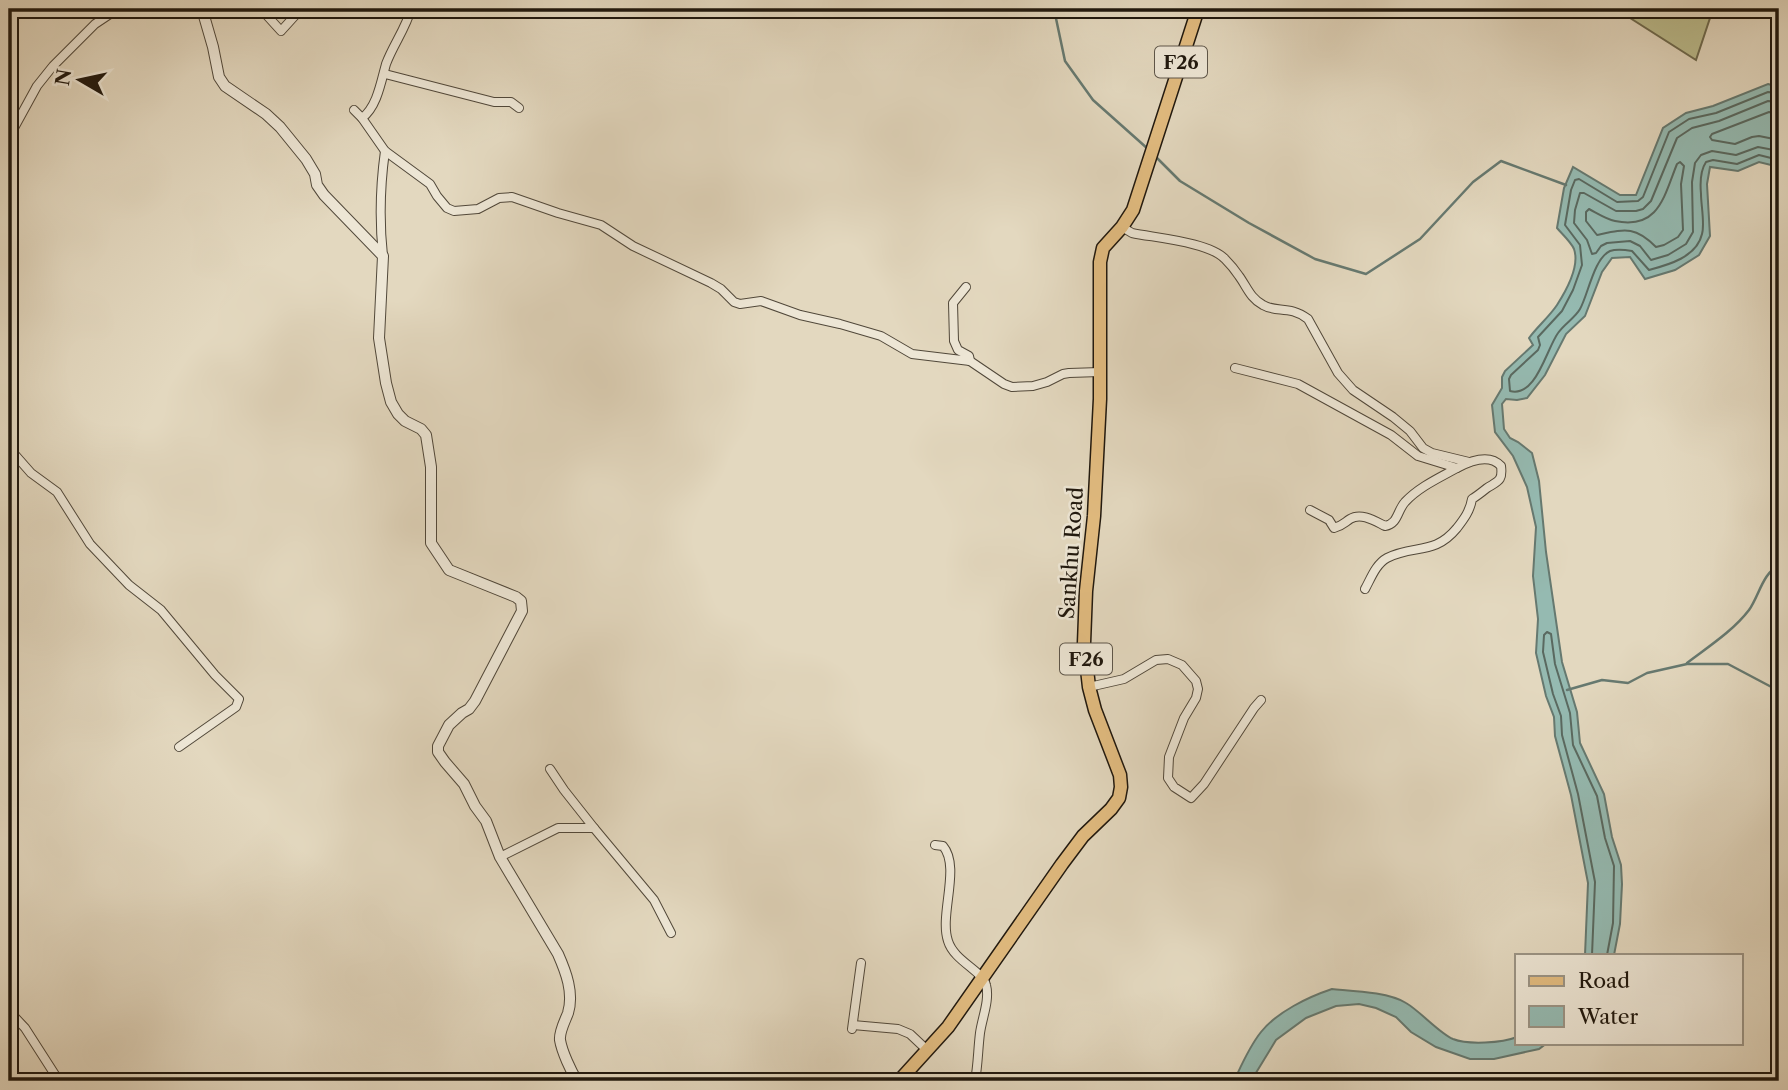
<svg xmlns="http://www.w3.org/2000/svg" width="1788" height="1090" viewBox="0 0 1788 1090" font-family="'Libre Caslon Text',serif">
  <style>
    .green { fill: #bbbc8d; stroke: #6e6a4e; stroke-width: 2 }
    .water { fill: #95bab1; stroke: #667970; stroke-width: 2 }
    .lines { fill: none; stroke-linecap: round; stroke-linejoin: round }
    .shore { stroke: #5a6960; stroke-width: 2 }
    .stream { stroke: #667970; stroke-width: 2.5 }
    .minor-casing { stroke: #51483a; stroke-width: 10 }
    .tertiary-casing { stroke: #51483a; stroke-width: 12 }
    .primary-casing { stroke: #20180e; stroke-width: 15 }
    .minor { stroke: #ede6d5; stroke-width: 8 }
    .tertiary { stroke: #ede6d5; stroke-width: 10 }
    .primary { stroke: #e2bc80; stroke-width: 12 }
    .labels { text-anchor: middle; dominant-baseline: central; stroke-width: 5; stroke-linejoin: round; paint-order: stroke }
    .shield { fill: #ede6d5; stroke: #5e564a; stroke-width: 2 }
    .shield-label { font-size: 19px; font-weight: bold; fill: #20180e }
    .street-label { font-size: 21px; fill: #20180e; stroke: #ede6d5 }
  </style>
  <rect width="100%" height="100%" fill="#e3d8bf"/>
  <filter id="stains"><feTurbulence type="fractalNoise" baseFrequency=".00286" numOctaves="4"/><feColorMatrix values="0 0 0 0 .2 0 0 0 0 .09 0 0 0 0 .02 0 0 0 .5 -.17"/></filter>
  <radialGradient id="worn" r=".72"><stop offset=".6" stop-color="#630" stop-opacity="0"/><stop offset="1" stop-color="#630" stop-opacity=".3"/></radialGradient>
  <polygon class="green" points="1616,9 1713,9 1696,60"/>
  <g class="water">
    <path d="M1768,84L1779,87V167L1759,162L1738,171L1710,167L1707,184L1710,236L1699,255L1675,270L1645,279L1630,257L1612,258L1602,272L1585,316L1566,334L1545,375L1527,398L1517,400L1506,399L1502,404L1504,429L1510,438L1518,442L1532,453L1539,481L1546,552L1562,662L1577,712L1580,743L1604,794L1612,837L1621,865L1622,884L1620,924L1614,955H1585L1588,883L1571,795L1555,736L1554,717L1546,696L1536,653L1538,619L1533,576L1536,527L1527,487L1513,456L1495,432L1492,405L1502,388V377L1505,371L1533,345L1529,338C1537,327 1549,317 1557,305C1566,291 1580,266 1574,249C1571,242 1562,234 1557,228L1564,188L1573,167L1620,195H1636L1663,128L1686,113L1713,106Z"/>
    <path d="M1332,989C1353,991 1388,992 1406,1003C1420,1011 1439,1033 1453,1039C1468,1045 1502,1043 1517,1037V1043H1547L1539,1049L1494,1059H1470L1436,1047L1411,1032L1396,1017L1376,1008L1359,1004L1336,1006L1306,1018L1276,1040L1251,1081H1234C1242,1064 1249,1047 1261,1032C1277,1012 1308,997 1332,989Z"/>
  </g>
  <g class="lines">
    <g class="shore">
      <path d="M1779,93L1768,92L1716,113L1689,119L1669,132L1643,197L1638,201L1617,202L1579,179L1575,180L1571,190L1565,225L1580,245L1582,265L1573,290L1562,311L1538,337L1540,345L1538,350L1511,375L1509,379L1510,391C1536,398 1546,350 1558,333C1564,324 1575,318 1580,309C1588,295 1594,258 1610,251C1616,249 1626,250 1632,251L1649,270C1668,265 1697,257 1702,234C1705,224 1701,205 1701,194C1700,183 1700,171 1706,162L1713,160L1737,164L1759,155L1779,160"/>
      <polyline points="1779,102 1768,101 1719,121 1692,128 1677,138 1651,201 1643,209 1636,211 1616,211 1584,193 1580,193 1575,210 1574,223 1587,240 1592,254 1596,253 1601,246 1607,243 1630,241 1640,246 1651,260 1668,255 1686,244 1693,232 1692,182 1695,163 1701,155 1712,151 1736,155 1758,147 1779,151"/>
      <polyline points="1779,113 1769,112 1712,134 1710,137 1712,140 1735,144 1752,137 1759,136 1779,140"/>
      <path d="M1680,162L1684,166L1681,184L1683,230L1678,237L1664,245L1656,247C1635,226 1626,229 1597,235L1586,221V212L1589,209C1597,213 1606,219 1615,221C1659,230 1664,196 1677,164Z"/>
      <polyline points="1592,955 1595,882 1578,794 1562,735 1561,716 1553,694 1543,652 1544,635 1547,632 1551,634 1555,664 1570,713 1573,745 1597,796 1605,838 1614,866 1613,923 1607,955"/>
    </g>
    <g class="stream">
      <polyline points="1054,9 1065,61 1093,100 1148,149"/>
      <polyline points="1155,156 1180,181 1249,223 1315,259 1366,274 1420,239 1473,182 1501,161 1566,185"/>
      <path d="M1687,663C1708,647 1733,631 1749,610C1759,596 1763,572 1779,566"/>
      <polyline points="1567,690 1602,680 1628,683 1647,673 1687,664 1728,664 1779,691"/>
    </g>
    <defs>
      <g id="minor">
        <polyline points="261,9 281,31 301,9"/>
        <polyline points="385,74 494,102 511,102 519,108"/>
        <polyline points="354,110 362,118 385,151 430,184 437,196 447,208 454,211 478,209 499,198 512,197 558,213 601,225 633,246 711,283 721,289 734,302 740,304 761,301 800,315 840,324 881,336 912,354 970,361 1004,384 1012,387 1033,386 1047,382 1063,374 1069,373 1100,372"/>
        <path d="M362,118C377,107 381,82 386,64C393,45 406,28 411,9"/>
        <polyline points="9,137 37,86 53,66 95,24 113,12 138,9"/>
        <path d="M1122,227L1132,233C1156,238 1209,242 1225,259C1230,264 1235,270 1239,276C1247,287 1250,298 1263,305C1276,313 1290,305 1308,319L1338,373L1353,390L1393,417L1410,431L1423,448L1432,453L1469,462"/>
        <path d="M383,256C379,219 380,187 385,151"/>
        <polyline points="966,287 953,303 954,341 958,350 969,356 970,361"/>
        <path d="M1235,368L1298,384L1391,435L1418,456L1457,468C1470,461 1489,453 1501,466C1503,481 1498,481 1487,488C1482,492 1477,496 1472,499C1470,511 1464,519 1457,528C1434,556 1414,544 1387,558C1376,564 1371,578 1365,589"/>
        <polyline points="9,448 31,473 57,492 90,544 129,585 161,610 215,675 239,699 236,707 179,747"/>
        <path d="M1310,510L1329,520L1334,528C1342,526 1344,523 1350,519C1361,512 1375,521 1385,526C1398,524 1397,511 1405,502C1419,487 1439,478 1457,468"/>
        <polyline points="1089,687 1124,679 1156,660 1168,659 1182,665 1196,681 1198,689 1196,698 1184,718 1169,757 1168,778 1174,787 1191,798 1204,784 1254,708 1261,700"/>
        <polyline points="550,769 564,790 594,828"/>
        <path d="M935,845L943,846C961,867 939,915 948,941C954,961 983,971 986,985C990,1000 982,1018 980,1033C978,1049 978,1065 975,1081"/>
        <polyline points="500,857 558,828 594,828 654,900 671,933"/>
        <polyline points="9,1011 25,1028 59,1081"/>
        <polyline points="853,1025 898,1029 910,1034 927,1050"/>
        <polyline points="852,1029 861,963"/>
      </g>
      <g id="tertiary">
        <path d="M202,9L213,47L219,77L225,86L266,114L280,127L306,159L315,174L317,185L324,195L383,256L379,338L386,383L391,402L398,414L405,421L421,429L426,435L431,467V543L449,570L516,597L521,601L522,611L475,701L469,709L462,713L449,725L438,746V752L445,762L464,784L475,806L486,821L500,857L558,954C566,972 574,993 568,1013C565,1021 559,1032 560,1040C562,1052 571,1071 577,1081"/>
        <polyline points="9,10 11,9"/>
      </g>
      <polyline id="primary" points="899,1081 948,1027 1062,864 1083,836 1111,809 1119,798 1121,787 1120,775 1095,710 1089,687 1084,643 1086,591 1094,516 1100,399 1100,262 1103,248 1122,227 1133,210 1198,9"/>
    </defs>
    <use href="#minor" class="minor-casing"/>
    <use href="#tertiary" class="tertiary-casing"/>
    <use href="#primary" class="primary-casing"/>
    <use href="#minor" class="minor"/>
    <use href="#tertiary" class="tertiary"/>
    <use href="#primary" class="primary"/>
  </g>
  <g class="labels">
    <g class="shield">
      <rect x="1155" y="46.5" width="52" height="31" rx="5"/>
      <rect x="1060" y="643.5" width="52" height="31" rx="5"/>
    </g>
    <g class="shield-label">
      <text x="1181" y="62">F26</text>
      <text x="1086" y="659">F26</text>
    </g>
    <g class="street-label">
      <text transform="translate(1071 553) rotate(-86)">Sankhu Road</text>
    </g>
  </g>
  <rect width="1788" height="1090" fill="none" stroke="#e3d8bf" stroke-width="35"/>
  <rect x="10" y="10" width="1767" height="1069" fill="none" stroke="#20180e" stroke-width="3.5"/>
  <rect x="18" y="18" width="1753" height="1055" fill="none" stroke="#20180e" stroke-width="2"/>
  <rect x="1515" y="954" width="228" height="91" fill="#ede6d5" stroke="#9b9485" stroke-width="2"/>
  <rect x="1529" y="976" width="35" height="10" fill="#e2bc80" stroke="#9b9485" stroke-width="2"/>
  <text x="1578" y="988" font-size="21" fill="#20180e">Road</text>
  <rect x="1529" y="1006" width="35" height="21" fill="#95bab1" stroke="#9b9485" stroke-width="2"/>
  <text x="1578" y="1024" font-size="21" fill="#20180e">Water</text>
  <g transform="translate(80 80) rotate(279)" stroke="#ede6d5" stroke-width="5" paint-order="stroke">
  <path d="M0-5L12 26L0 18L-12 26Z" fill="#20180e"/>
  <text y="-10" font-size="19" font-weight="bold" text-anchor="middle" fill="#20180e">N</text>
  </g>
  <rect width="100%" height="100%" filter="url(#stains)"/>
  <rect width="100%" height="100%" fill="url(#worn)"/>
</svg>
